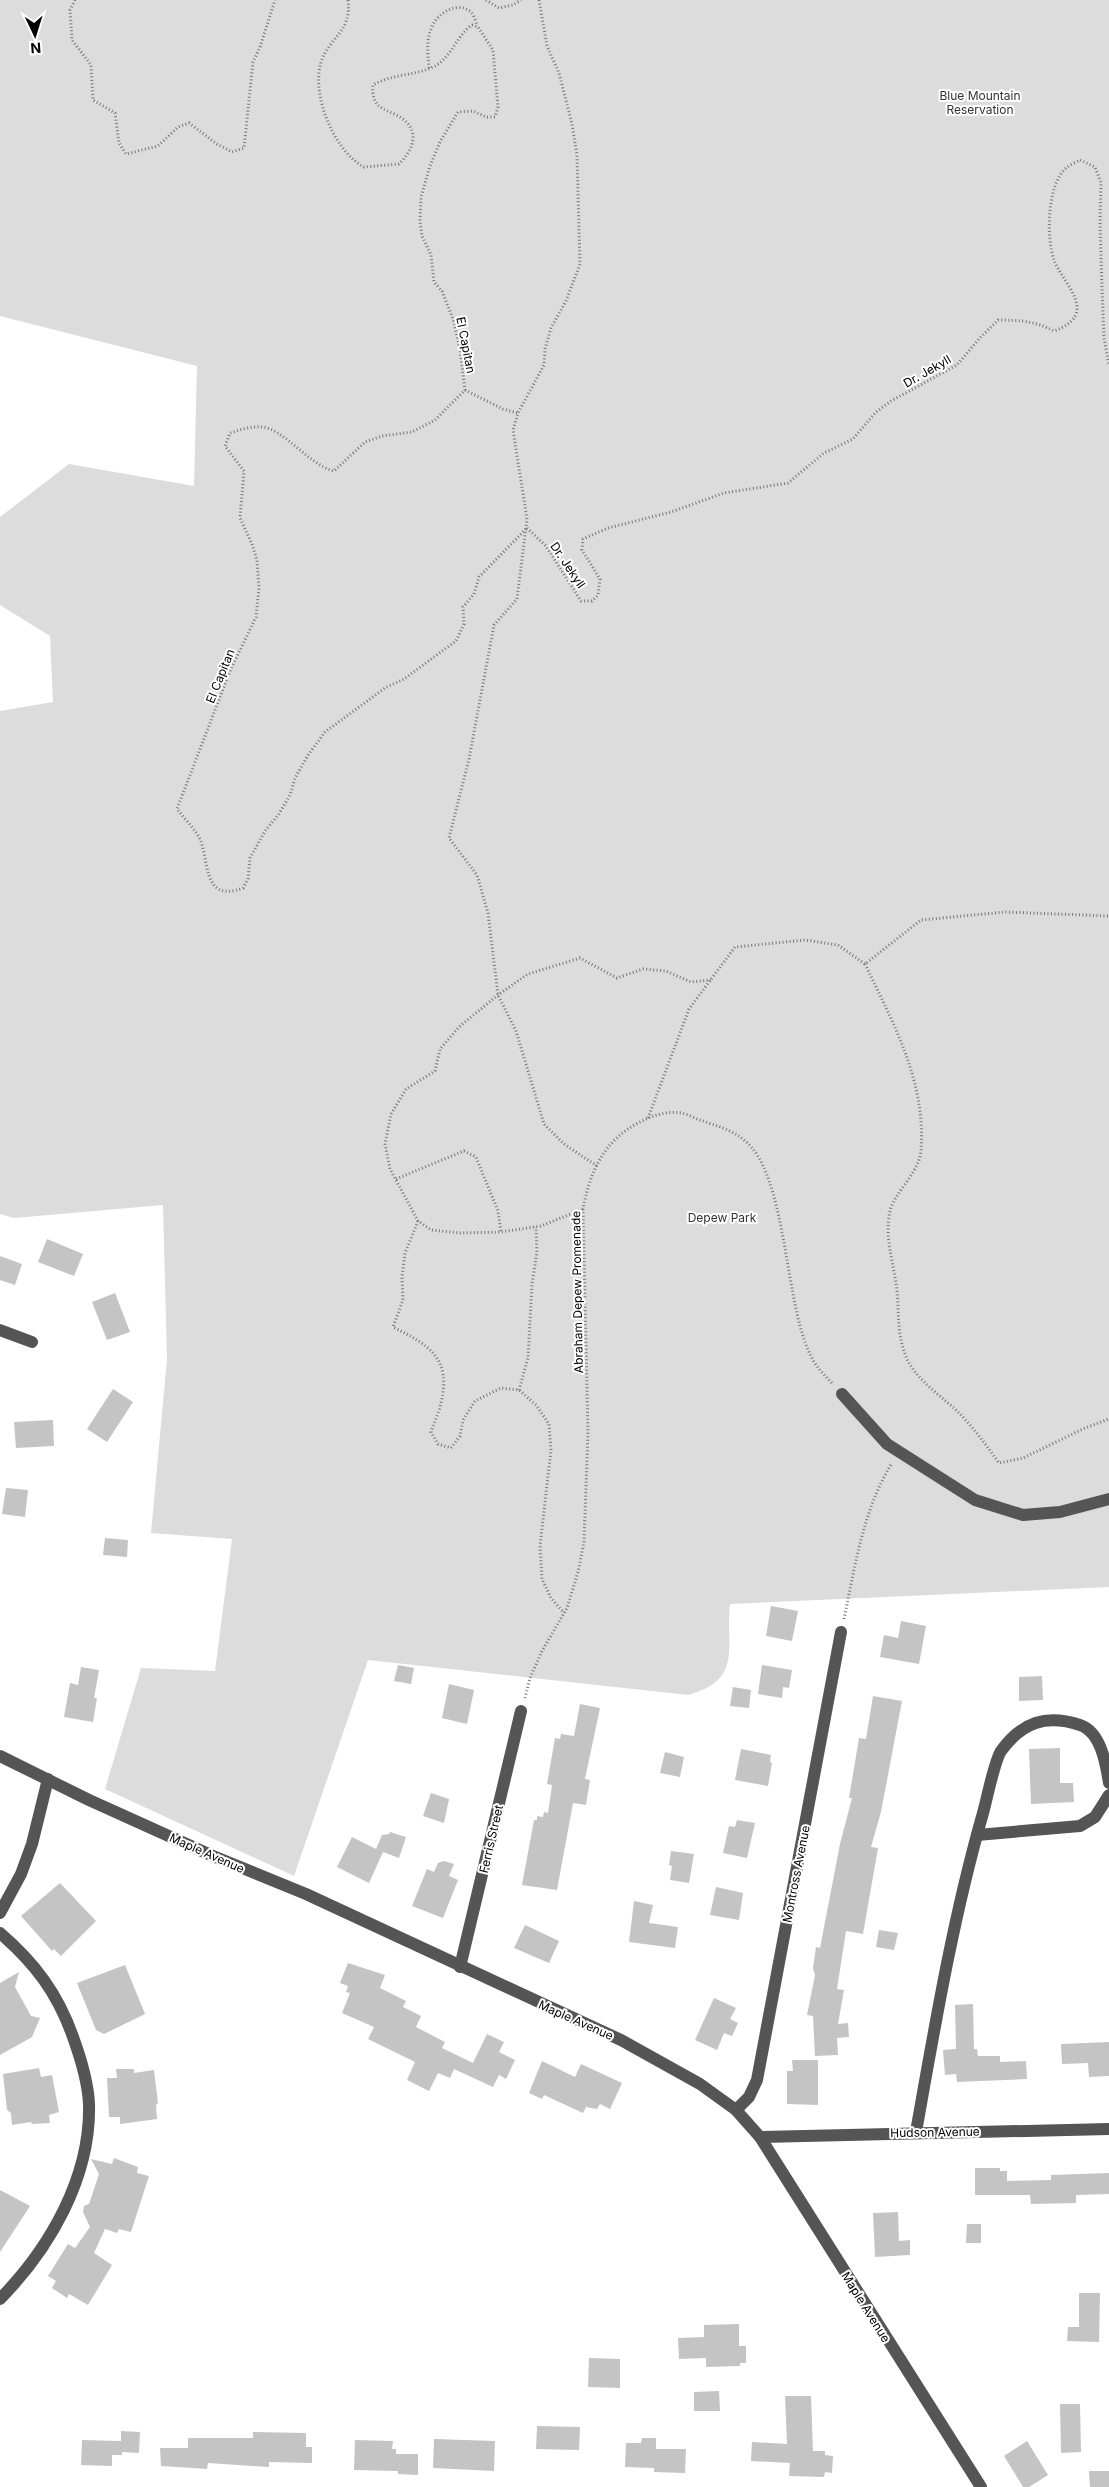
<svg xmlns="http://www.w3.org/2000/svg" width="1109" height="2487" viewBox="0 0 1109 2487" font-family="Inter,sans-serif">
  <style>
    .green { fill: #dcdcdc }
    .building { fill: #c4c4c4 }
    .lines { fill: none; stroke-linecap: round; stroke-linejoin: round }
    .path { stroke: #777; stroke-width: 3; stroke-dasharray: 1 2.5; stroke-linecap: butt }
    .minor { stroke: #555; stroke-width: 12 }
    .labels { text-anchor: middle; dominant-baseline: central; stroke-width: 4; stroke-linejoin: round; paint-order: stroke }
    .park-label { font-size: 12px; fill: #333; stroke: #fff }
    .street-label { font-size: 12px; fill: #000; stroke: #fff }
  </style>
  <rect width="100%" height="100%" fill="#fff"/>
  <path class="green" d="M0,0H1109V1587L730,1604C725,1647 744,1680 688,1695L368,1660L294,1876L105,1789L141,1668L215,1671L232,1539L151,1533L167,1359L163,1205L14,1218L0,1214V711L53,702L50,636L0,605V517L69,464L194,486L197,366L0,316Z"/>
  <g class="building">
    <polygon points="47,1239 83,1254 74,1276 38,1262"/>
    <polygon points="0,1256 22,1264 15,1285 0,1280"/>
    <polygon points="115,1293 130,1332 107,1340 92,1302"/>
    <polygon points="113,1389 133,1402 107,1442 87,1429"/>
    <polygon points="53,1420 54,1446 16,1448 14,1422"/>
    <polygon points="6,1488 28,1490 25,1517 2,1514"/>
    <polygon points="105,1538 128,1540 127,1557 103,1555"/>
    <polygon points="771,1606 798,1611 792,1641 766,1636"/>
    <polygon points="901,1621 926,1626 919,1664 880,1657 884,1635 898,1638"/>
    <polygon points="398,1665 414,1668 411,1684 394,1681"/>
    <polygon points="762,1665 792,1670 789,1688 783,1687 782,1698 758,1694"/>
    <polygon points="81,1667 99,1670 94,1698 97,1698 93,1722 64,1717 70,1683 78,1685"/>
    <polygon points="1042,1676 1043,1700 1019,1701 1019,1677"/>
    <polygon points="449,1684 474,1690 467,1724 442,1718"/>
    <polygon points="733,1687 751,1690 749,1708 730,1706"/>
    <polygon points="873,1696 902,1701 881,1812 871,1847 878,1848 863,1934 846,1931 837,1989 844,1990 838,2024 848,2023 849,2037 837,2038 838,2055 815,2056 813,2016 807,2015 815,1975 813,1968 816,1947 820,1948 840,1844 852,1798 849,1798 859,1738 866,1739"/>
    <polygon points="580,1704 600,1708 585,1779 590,1780 586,1805 573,1803 557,1890 522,1885 534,1820 537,1820 537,1816 543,1817 544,1812 548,1813 552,1785 547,1784 555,1738 560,1739 561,1734 574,1736"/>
    <polygon points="1060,1748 1060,1783 1073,1783 1074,1802 1031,1804 1029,1749"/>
    <polygon points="741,1749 771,1755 770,1762 772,1763 768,1786 735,1780"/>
    <polygon points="665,1752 684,1757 680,1777 660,1773"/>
    <polygon points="431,1793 449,1799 444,1823 423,1816"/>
    <polygon points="737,1820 755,1823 747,1858 723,1853 729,1826 735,1827"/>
    <polygon points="390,1832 406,1837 399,1858 383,1852 369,1883 337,1867 352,1837 376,1849 382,1835 389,1834"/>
    <polygon points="671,1851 694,1854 689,1883 670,1880 672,1866 669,1865"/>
    <polygon points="444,1861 454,1864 449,1876 458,1880 443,1918 412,1906 427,1869 434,1872 438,1863"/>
    <polygon points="60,1883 96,1921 61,1956 54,1949 52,1951 21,1916"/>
    <polygon points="716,1887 743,1893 739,1920 710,1915"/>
    <polygon points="634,1901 653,1905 649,1923 678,1927 675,1948 629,1942"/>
    <polygon points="525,1925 559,1941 549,1963 514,1948"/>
    <polygon points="879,1930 898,1933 894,1950 876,1947"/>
    <polygon points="348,1963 385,1975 380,1988 406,2001 403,2007 421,2016 416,2027 445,2042 442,2048 473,2063 487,2034 504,2042 499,2052 515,2060 506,2079 499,2075 493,2087 454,2069 450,2078 438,2073 429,2091 407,2080 415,2062 368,2039 374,2027 342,2013 350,1993 346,1992 348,1986 340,1983"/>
    <polygon points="125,1965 145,2014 104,2034 96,2030 77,1983"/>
    <polygon points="19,1972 15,1987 31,2016 40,2018 32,2037 0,2055 0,1983"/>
    <polygon points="714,1998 736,2008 730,2019 738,2023 732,2036 724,2033 717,2050 695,2040"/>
    <polygon points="973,2004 974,2049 977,2049 978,2056 1000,2056 1000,2062 1026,2061 1027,2079 957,2082 956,2074 945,2075 943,2050 956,2049 955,2005"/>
    <polygon points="1109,2042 1109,2076 1089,2077 1088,2063 1062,2064 1061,2044"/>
    <polygon points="792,2060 818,2060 818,2105 787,2104 787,2071 793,2071"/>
    <polygon points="542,2061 575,2077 581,2064 622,2083 610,2109 600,2104 597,2109 586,2107 583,2113 544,2095 542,2099 529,2093"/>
    <polygon points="39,2068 41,2077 52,2075 59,2112 49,2115 50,2123 32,2124 31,2122 12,2125 11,2113 7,2110 3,2074"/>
    <polygon points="116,2069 134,2069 134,2073 154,2070 158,2103 156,2105 157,2119 120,2124 120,2117 109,2117 107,2078 117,2078"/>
    <polygon points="114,2158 138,2167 137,2173 149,2176 131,2232 119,2229 117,2233 105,2229 94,2253 112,2265 88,2305 69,2294 67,2298 52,2288 56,2281 48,2276 68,2244 75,2248 90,2227 83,2212 84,2206 89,2204 99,2174 91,2159 112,2164"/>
    <polygon points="975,2168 1000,2168 1000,2171 1007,2171 1007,2181 1051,2180 1051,2175 1109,2173 1109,2194 1076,2195 1076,2203 1031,2204 1030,2195 975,2195"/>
    <polygon points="0,2190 30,2206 0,2252"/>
    <polygon points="898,2212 899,2241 910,2240 910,2255 875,2257 873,2213"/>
    <polygon points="967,2224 981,2224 981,2243 966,2243"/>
    <polygon points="1079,2293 1100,2293 1099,2342 1067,2341 1068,2327 1079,2327"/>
    <polygon points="739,2324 739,2346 746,2346 746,2363 740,2363 740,2366 706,2367 706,2358 679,2359 678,2338 704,2337 704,2325"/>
    <polygon points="589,2358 620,2359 620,2388 588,2387"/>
    <polygon points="719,2391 720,2411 694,2411 694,2392"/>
    <polygon points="785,2396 811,2396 813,2451 825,2451 825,2455 833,2456 832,2473 825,2472 824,2477 789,2476 790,2463 751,2461 752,2442 787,2444"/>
    <polygon points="1060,2404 1080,2404 1081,2452 1061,2453"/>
    <polygon points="537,2426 580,2427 579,2450 536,2449"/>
    <polygon points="121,2431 140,2432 139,2453 122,2452 122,2455 112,2455 112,2466 81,2465 82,2440 121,2441"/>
    <polygon points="253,2432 306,2433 306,2447 312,2447 312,2463 269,2462 269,2467 208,2463 207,2469 161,2466 160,2448 188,2448 188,2438 253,2438"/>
    <polygon points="642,2438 656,2438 656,2449 686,2449 685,2473 654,2472 654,2468 625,2467 626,2443 641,2443"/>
    <polygon points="434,2439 495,2441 494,2471 433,2468"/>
    <polygon points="355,2440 393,2441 392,2449 396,2449 396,2454 418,2454 418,2475 398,2474 398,2471 354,2470"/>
    <polygon points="1027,2441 1048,2475 1029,2487 1023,2487 1004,2456"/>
    <polygon points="1089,2471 1109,2471 1109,2487 1090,2487"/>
  </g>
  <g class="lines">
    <g class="path">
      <polyline points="75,0 70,10 72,40 91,65 93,100 115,113 119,143 126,154 158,146 178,127 189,123 217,144 232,152 244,148 253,62 260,47 275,0"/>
      <path d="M348,0C352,32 330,36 321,62C311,95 334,151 364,167L399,164C411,152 421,134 404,120C396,113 383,111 377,104C373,99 372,91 373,85C391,74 414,76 433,67C451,59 456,36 472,25L478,27L493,50L498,107L495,117H486L473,111L458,112L440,142L430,166L421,197L420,222L422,236L431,255L434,282L442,291L453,319L460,349L465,390L435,420L412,432L382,436L365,442L334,471C309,465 282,427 261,427C250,426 240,430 230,433L225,446L244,471L240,518L252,544L257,560L259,588L256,617L230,671L177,809C184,818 193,827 199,837C210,858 201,904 243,888L248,879L250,858L265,831L279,814L290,795L295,778L308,755L325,732L385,688L404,679L456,641L464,624L463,607L474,594L479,577L527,528"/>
      <polyline points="486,0 499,8 513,5 521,0"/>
      <polyline points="539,0 547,46 559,73 572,124 577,155 580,264 566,301 551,328 545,349 544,365 518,413 513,430 527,519 517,599 494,625 469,759 449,838 477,875 488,913 498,995 516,1031 544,1124 564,1144 597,1166"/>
      <path d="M429,68C428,55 426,41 431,29C436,14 457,0 471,12C474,15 476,22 477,26"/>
      <polyline points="465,390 503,409 518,413"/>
      <path d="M527,528L546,546L581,601H592L598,595L600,579L582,550L583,539L608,528L671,512L724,493L788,483L824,453L853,439L876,412L891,401L957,365L979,339L998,320C1019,320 1035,321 1054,331C1101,314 1063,284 1054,260C1046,237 1047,185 1066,168C1070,165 1076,162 1080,160L1095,167L1101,183L1100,222L1102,289L1104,338L1109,365"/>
      <path d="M865,964C894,1025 926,1081 921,1151C919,1173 894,1193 890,1211C884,1238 894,1264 897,1290C899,1312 897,1333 905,1354C913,1379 944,1397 961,1415C975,1430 987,1446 999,1463L1023,1458L1085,1428L1109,1419"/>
      <polyline points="648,1118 689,1009 735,947 805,940 838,945 865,964 921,920 1005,912 1109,916"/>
      <polyline points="396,1179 464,1151 476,1157 498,1211 501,1232"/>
      <polyline points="583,1209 541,1226 501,1232 460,1233 431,1230 418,1221 390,1169 385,1144 391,1114 406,1089 435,1071 440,1049 459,1027 498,995 528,974 580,958 617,978 643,969 666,971 691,982 711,980"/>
      <path d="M418,1221L405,1253L402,1277L403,1300L393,1327C428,1345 452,1357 441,1403C439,1413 434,1422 431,1432L438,1444L451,1448L460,1436L463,1420L475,1401L501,1388L519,1390L536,1405L549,1424L551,1450L540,1546L542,1579L551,1598L564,1613"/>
      <polyline points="519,1390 528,1358 532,1284 537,1252 536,1227"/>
      <path d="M844,1619C855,1566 863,1510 892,1463"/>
      <path d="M525,1698L530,1678L542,1651L567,1608L578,1572L584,1542L588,1433L583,1209C589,1177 600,1148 628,1129C643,1119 663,1110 681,1113C688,1114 696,1119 703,1121C717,1126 732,1130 744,1140C787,1173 784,1301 810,1354C815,1366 824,1375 833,1384"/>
    </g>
    <g class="minor">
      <polyline points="0,1330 32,1342"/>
      <polyline points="842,1394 887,1444 975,1500 1023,1515 1060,1512 1109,1499"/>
      <polyline points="0,1756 89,1800 213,1856 306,1894 621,2040 700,2084 736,2110 760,2137 981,2487"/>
      <polyline points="977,1835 1080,1826 1095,1817 1109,1795"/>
      <polyline points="0,1913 21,1874 32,1844 48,1779"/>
      <path d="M0,1933C35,1963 58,1994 73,2037C81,2059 88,2081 89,2104C91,2177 50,2248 0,2299"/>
      <polyline points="460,1967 521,1711"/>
      <polyline points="736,2110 749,2097 757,2080 841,1632"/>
      <path d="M916,2132C935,2025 953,1918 983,1813C987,1799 994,1762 1001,1751C1022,1722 1046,1714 1080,1725C1101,1732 1106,1764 1109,1783"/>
      <polyline points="760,2137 1109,2129"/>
    </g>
  </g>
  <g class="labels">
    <g class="park-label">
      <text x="980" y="95">Blue Mountain<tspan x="980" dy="14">Reservation</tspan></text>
      <text x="722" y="1217">Depew Park</text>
    </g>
    <g class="street-label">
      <text transform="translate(466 345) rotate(79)">El Capitan</text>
      <text transform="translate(927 371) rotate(-30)">Dr. Jekyll</text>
      <text transform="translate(568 565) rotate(56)">Dr. Jekyll</text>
      <text transform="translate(220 676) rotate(-68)">El Capitan</text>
      <text transform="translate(577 1292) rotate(-91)">Abraham Depew Promenade</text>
      <text transform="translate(491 1839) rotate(-77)">Ferris Street</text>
      <text transform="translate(207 1853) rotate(24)">Maple Avenue</text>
      <text transform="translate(796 1874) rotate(-79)">Montross Avenue</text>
      <text transform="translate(576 2020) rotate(24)">Maple Avenue</text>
      <text transform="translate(935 2132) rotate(-1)">Hudson Avenue</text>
      <text transform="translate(866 2307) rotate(58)">Maple Avenue</text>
    </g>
  </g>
  <g transform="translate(35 35) rotate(176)" stroke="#ffffff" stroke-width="4" paint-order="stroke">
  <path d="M0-4L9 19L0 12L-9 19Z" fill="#000000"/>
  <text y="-8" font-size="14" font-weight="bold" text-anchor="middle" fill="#000000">N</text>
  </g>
</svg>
